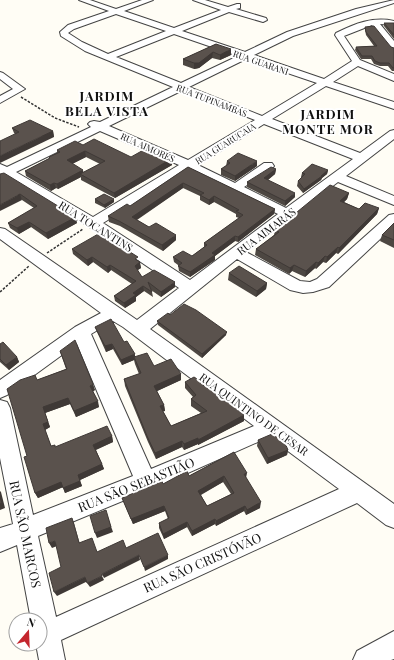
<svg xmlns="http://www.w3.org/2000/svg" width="394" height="660" viewBox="0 0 394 660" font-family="'Playfair Display',serif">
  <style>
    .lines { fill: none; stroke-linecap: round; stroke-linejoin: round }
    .minor-casing { stroke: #444; stroke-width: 2 }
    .path { stroke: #333; stroke-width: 1.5; stroke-dasharray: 2.5 1.5; stroke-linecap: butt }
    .minor { fill: #fff; fill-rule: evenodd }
    .wall { fill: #4d4742; fill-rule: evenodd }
    .shaded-wall { fill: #3f3936 }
    .building { fill: #5a524d; stroke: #3f3936; fill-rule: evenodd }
    .labels { text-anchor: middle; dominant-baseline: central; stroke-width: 4; stroke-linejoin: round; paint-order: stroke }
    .far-street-label { font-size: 9px; fill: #111; stroke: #fff }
    .street-label { font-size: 11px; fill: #111; stroke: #fff }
    .far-district-label { font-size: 13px; font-weight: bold; letter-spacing: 1px; fill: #111; stroke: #fff }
    .near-street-label { font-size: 13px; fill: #111; stroke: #fff }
  </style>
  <rect width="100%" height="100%" fill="#fffdf5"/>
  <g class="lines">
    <defs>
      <g id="minor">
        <path d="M79,0H90L116,9L142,0H153L124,11L174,28L221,10L193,0H205L228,7L237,4H240V8L236,9L266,18L267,20L263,22L229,12L182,31L245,52L287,32L356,9L394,0V3L293,36L254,55L324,79L352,61L335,35L336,33C354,24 373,16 394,21V25L380,24L394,41V50L391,49L372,25L344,36L360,60L394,74V81L358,66L333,82L394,102V109L326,86L272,119L360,153L390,131L394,130V139L346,176L394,196V205L338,182L246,252L300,281L310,282L317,279L389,215L394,214V226L329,287L313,292L303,293L290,290L237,259L150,329L394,504V528L386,525L357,503L61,640L65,660H39L36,644H40V620H31L17,545L0,552V528L13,524L0,458V400L7,402L10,408L33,515L133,476L77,344L7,395L0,398V380L75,327L101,313L0,239V228L5,229L137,320L179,288L88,226L6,177L0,179V164L7,167L91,127L88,124L90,122L94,121L100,122L173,87L85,51L61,36L60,32L68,25L109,11ZM116,14L166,31L108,54L82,42L68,33L74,29ZM174,34L238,56L181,83L116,57ZM246,59L317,83L262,116L189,87ZM181,91L255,120L188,160L109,126ZM264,124L353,159L286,208L244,187L272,169L274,166L272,163H264L235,183L198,165ZM100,131L179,165L93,217L16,172ZM189,170L278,214L190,280L103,223ZM113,321L123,327L254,426L151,469L91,334ZM269,437L339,489L56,617L38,536L154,488Z"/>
        <polygon points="0,72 3,73 25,89 0,103 0,96 13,89 0,79"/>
        <polygon points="394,631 394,659 391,660 353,660 357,651"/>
      </g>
    </defs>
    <use href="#minor" class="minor-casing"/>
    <g class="path">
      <polyline points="21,97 55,118 79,127"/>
      <polyline points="47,253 83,229"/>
      <polyline points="0,292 29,266"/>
    </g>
    <use href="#minor" class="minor"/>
  </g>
  <g class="wall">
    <polygon points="384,23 394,23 394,39 384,26"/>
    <polygon points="365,27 391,47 394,48 394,71 392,71 388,66 380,66 374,64 371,59 361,59 355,50 356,47 374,46 366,35 365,30"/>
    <polygon points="216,44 231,55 220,60 212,58 199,68 194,69 183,65 183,59"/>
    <polygon points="12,128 53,131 54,137 15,134 14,133"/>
    <path d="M83,145L131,157L171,159L172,165L115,198L81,180V177L58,189L56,188L51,191L26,176L25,171L50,158L49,157L57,153V150ZM86,157L100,164L83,173L72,164Z"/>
    <polygon points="227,161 257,166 235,181 221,175 221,169 226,166"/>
    <polygon points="188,167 275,209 274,214 238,242 235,241 215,256 215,260 190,277 179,271 178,265 174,262 173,257 192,256 204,247 204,243 239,218 236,217 236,214 214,202 209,205 200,200 200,196 183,188 137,220 149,227 176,240 163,251 120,226 109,222 108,216 130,206"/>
    <polygon points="276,169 275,174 268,180 295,197 285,206 247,187 247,182"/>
    <polygon points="328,170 327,174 322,178 321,180 303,193 297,186 298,181 302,177 301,177 302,173"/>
    <polygon points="0,174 77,223 48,239 31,227 19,234 10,228 8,223 34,208 22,200"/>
    <polygon points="349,193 347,199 344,202 359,209 379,208 377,214 338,254 336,253 326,263 323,262 316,269 315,268 305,277 292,271 289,274 255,255 256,249 274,235 275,230"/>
    <polygon points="95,199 114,202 105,208 95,203"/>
    <polygon points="394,223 394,248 380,241 382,235"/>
    <polygon points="72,249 139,261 141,268 137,270 142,277 175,287 161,297 151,290 152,292 153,297 144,291 136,297 136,301 125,308 115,301 114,296 132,284 111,270 108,273 93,262 88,266 73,254"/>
    <polygon points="229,273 267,283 266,289 256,297 228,280"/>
    <polygon points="170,315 226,335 202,358 158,325 157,321"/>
    <polygon points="95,327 124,342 135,357 154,366 181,374 181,380 157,391 164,405 165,411 163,411 171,426 201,413 191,406 191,399 193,397 185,388 185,382 205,386 244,421 198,445 198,444 184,450 182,447 156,459 148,442 125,386 124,379 139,374 135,364 134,360 122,365 113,349 106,352 97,332"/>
    <polygon points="0,344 17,357 19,362 9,370 0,362"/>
    <polygon points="60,351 95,390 93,391 99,407 76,417 70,404 45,413 50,427 45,430 51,446 55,447 112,436 113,442 96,450 102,464 104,469 80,480 82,486 65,493 63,487 38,498 35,493 27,456 37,380 66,369"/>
    <polygon points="258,440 288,450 287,455 267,464 257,446"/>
    <path d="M234,452L260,508L246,515L244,511L216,526L215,524L192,536L187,527L164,539L159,528V523L168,519L165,511L133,524L124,503L122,498L189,476ZM223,482L231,494L207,506L201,495Z"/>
  </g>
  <g class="shaded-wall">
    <polygon points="231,49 231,55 220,60 220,55"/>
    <polygon points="213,52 212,58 199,68 194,69 194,63"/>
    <polygon points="53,131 54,137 0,163 0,156"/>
    <polygon points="85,151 86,157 68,166 67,160"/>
    <polygon points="171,159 172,165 115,198 114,193"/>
    <polygon points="257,161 257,166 235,181 235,176"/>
    <polygon points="276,169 275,174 264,183 264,178"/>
    <polygon points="83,170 84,176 80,174 81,177 58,189 57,184"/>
    <polygon points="328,170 327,174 322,178 321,180 303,193 304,189"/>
    <polygon points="54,183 56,188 51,191 50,185"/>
    <polygon points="183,183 183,188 133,222 132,217"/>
    <polygon points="295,193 295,197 285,206 285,201"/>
    <polygon points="349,193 347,199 339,207 340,201"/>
    <polygon points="20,194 22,200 0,211 0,205"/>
    <polygon points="214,196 214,202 209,205 209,200"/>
    <polygon points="114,199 114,202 105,208 104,205"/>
    <polygon points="379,208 377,214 338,254 339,248"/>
    <polygon points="275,209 274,214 238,242 238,237"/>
    <polygon points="76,217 77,223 48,239 46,233"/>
    <polygon points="29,222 31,227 19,234 17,228"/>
    <polygon points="176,235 176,240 163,251 162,245"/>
    <polygon points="235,236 235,241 215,256 215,260 190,277 190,272 212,253"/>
    <polygon points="338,247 336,253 326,263 327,257"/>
    <polygon points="325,256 323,262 316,269 318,263"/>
    <polygon points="92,257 93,262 88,266 87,260"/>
    <polygon points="140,262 141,268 135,272 135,266"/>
    <polygon points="316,262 315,268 305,277 306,271"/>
    <polygon points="110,265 111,270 108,273 107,267"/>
    <polygon points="294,265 292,271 289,274 290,268"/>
    <polygon points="175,282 175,287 161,297 161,292"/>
    <polygon points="267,283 266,289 256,297 257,291"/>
    <polygon points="143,286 144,291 136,297 136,301 125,308 124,303 133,293"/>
    <polygon points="227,332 226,335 202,358 202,354"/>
    <polygon points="112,344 113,349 106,352 105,346"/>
    <polygon points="135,354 135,360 134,357 134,360 122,365 121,360"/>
    <polygon points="17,357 19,362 9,370 6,365"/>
    <polygon points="181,374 181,380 155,392 154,386"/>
    <polygon points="93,384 95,390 92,392 90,386"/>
    <polygon points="68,398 70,404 45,413 50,427 45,430 53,452 43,424 43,407"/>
    <polygon points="98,401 99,407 76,417 74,411"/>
    <polygon points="164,405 165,411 161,412 160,406"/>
    <polygon points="244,415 244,421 198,445 198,440"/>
    <polygon points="112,436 113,442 95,450 93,445"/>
    <polygon points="198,438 198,444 184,450 184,444"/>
    <polygon points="182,441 182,447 156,459 155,453"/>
    <polygon points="288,450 287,455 267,464 268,458"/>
    <polygon points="102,464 104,469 80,480 78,475"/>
    <polygon points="247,473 246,478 244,474"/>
    <polygon points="224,476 223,482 198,496 198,491"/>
    <polygon points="80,481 82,486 65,493 63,488"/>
    <polygon points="61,482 63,487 38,498 35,493"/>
    <polygon points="0,491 1,492 5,508 0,510"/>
    <polygon points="261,502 260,508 246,515 247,510"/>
    <polygon points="164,506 165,511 133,524 131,519"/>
    <polygon points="245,506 244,511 216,526 216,521"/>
    <polygon points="107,515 113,532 97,538 95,533"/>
    <polygon points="72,518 74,523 81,548 79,543"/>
    <polygon points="215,519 215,524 192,536 192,531"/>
    <polygon points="187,522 187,527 164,539 163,534"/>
    <polygon points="55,541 57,546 52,548 49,543"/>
    <polygon points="139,555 140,560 104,578 102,574"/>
    <polygon points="168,555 168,559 145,571 144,567"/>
    <polygon points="102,576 104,580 90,587 87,583"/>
    <polygon points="85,577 88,581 57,596 54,592"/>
  </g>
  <g class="building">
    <polygon points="384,23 394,23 394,35"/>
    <polygon points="374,26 391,47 394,48 394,68 393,68 389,63 380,63 375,61 372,56 362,56 356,47 377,46 366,32 365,27"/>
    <polygon points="216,44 231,49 220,55 213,52 199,63 194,63 183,59"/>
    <polygon points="30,120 53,131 0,156 0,141 19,132 12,128"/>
    <polygon points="94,139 131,157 147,148 171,159 114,193 80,174 105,161 85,151 67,160 83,170 57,184 54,183 50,185 25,171 50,158 49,157 60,152 57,150 75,141 83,145"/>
    <polygon points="238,153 257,161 235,176 221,169 230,163 227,161"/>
    <polygon points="312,164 328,170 321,176 322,176 304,189 298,181 305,174 302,173"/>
    <polygon points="188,167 275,209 238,237 235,236 212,253 215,255 190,272 178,266 182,263 173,257 183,251 192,256 207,245 204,243 243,215 236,211 239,210 214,196 209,200 200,195 204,193 183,183 132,217 149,227 156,223 176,235 162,245 119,221 108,216 127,204 130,206"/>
    <polygon points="271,167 276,169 264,178 295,193 285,201 247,182"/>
    <polygon points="4,173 76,217 46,233 29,222 17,228 8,223 37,206 20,194 0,205 0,174"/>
    <polygon points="330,185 349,193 340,201 359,209 365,203 379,208 339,248 338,247 327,257 325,256 318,263 316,262 306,271 294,265 290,268 256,249 279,232 275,230"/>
    <polygon points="104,194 114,199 104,205 95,199"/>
    <polygon points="394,223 394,240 382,235"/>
    <polygon points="100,233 138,257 135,259 140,262 135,266 142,277 154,270 175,282 161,292 148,282 152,292 143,286 133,293 136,295 124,303 114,296 136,281 110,265 107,267 92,257 87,260 72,249"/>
    <polygon points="239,266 267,283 257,291 229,273"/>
    <polygon points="184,304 196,310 227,332 202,354 157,321 168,313 170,315"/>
    <polygon points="111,319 124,342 127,341 135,354 121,360 112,344 105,346 95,327"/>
    <polygon points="75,340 93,384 90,386 98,401 74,411 68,398 43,407 48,422 43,424 51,446 55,445 55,447 107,426 112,436 93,445 102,464 78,475 80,481 63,488 61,482 35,493 24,457 27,456 7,389 20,380 35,375 37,380 67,369 60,351"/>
    <polygon points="3,342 17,357 6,365 0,359 0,344"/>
    <polygon points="147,353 154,366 171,359 181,374 154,386 164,405 160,406 171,426 207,411 191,399 196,395 185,382 194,377 205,384 203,385 228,402 244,415 198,440 198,438 184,444 182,441 155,453 147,436 124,379 141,373 134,357"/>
    <polygon points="272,434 285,443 288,450 268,458 258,440"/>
    <path d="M234,452L247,473L244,474L261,502L247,510L245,506L216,521L215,519L192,531L187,522L163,534L159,523L169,518L164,506L131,519L122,498L162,481L163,484L187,471L189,476ZM224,476L234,493L207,506L198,491Z"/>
    <polygon points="0,497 2,503 0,504"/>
    <polygon points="106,510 111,527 95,533 90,516"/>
    <polygon points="72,518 79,543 92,538 97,552 123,540 126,548 158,533 168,555 144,567 139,555 102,574 102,576 87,583 85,577 54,592 49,573 61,567 55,541 49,543 46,528"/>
  </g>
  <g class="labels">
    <g class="far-street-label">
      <text transform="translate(261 62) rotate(19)">RUA GUARANI</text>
      <text transform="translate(212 100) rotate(21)">RUA TUPINAMBÁS</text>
      <text transform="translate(225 143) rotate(-32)">RUA GUARUCAIA</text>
      <text transform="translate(148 147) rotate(24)">RUA AIMORÉS</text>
    </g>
    <g class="street-label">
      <text transform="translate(96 226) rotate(32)">RUA TOCANTINS</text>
      <text transform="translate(266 231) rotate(-37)">RUA AIMARÁS</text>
      <text transform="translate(254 414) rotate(36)">RUA QUINTINO DE CESAR</text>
    </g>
    <g class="far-district-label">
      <text x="107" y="95">JARDIM<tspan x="107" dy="15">BELA VISTA</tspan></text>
      <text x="328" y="113">JARDIM<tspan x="328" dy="15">MONTE MOR</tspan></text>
    </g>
    <g class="near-street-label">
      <text transform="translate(136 484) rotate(-22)">RUA SÃO SEBASTIÃO</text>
      <text transform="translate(26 534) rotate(78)">RUA SÃO MARCOS</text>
      <text transform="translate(202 562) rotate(-24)">RUA SÃO CRISTÓVÃO</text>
    </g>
  </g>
  <g transform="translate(28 632) rotate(19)"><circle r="19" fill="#ffffff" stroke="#a0a0a0"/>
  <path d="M0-3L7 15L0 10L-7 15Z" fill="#c4262e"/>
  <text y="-6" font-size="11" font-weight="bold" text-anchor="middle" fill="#111111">N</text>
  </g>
</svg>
